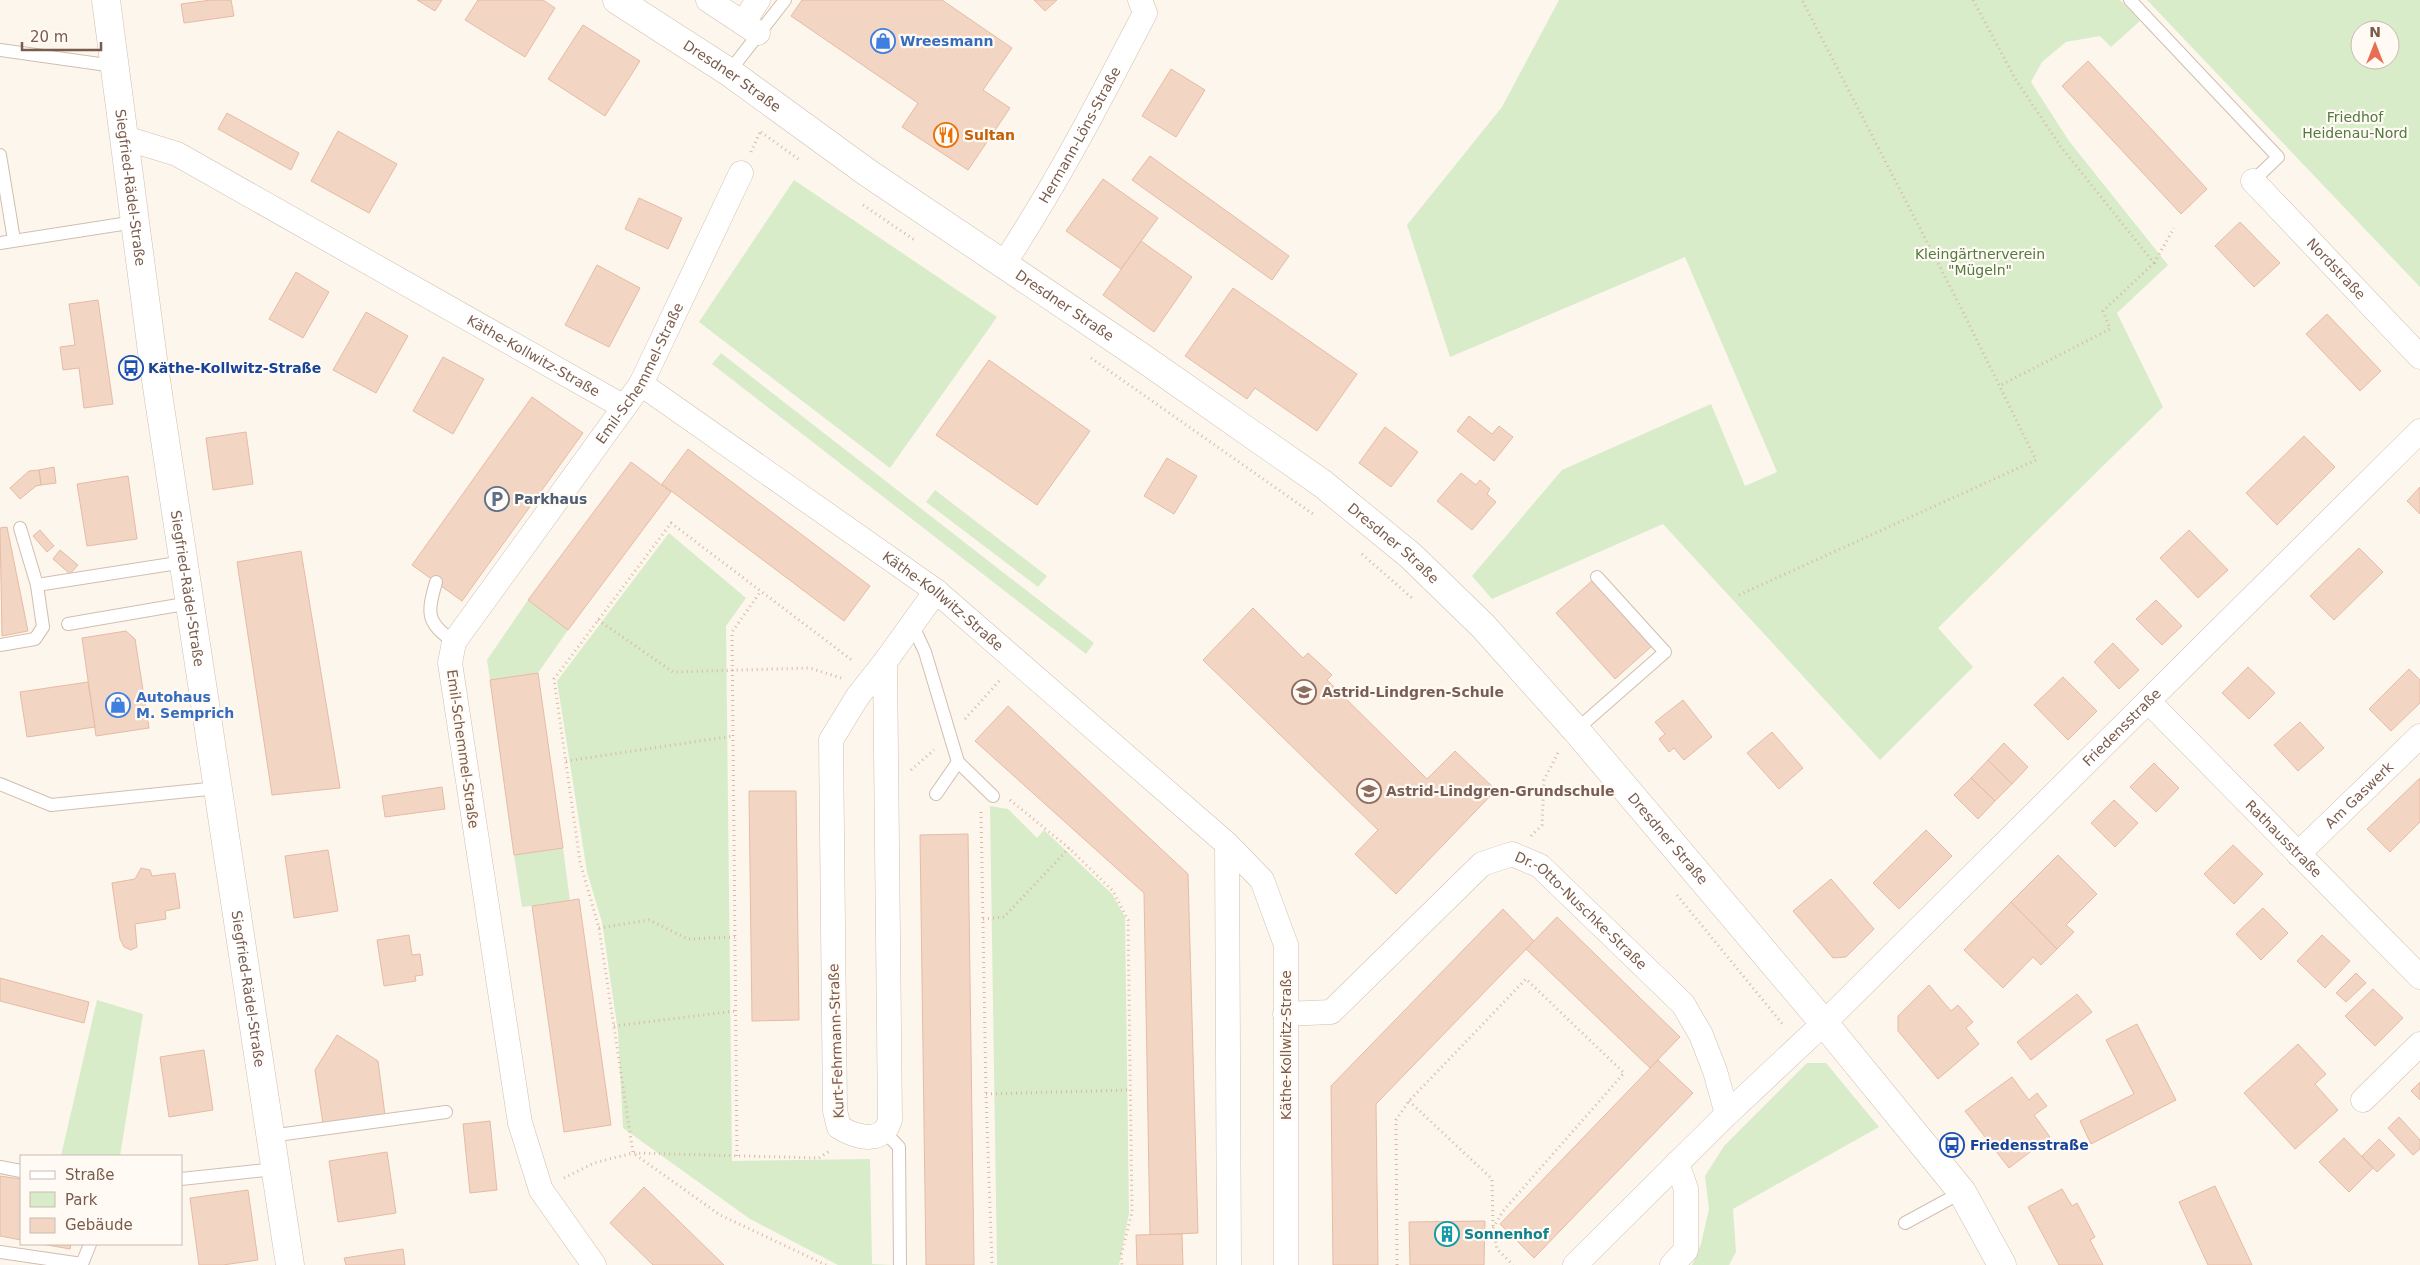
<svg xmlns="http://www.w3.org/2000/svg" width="2420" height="1265" viewBox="0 0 2420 1265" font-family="'DejaVu Sans',sans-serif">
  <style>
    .green { fill: #d8ecc9; fill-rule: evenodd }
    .building { fill: #f3d5c3; stroke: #e6bba3 }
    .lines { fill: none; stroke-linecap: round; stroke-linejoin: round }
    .service-casing { stroke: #d1beb0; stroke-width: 14 }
    .minor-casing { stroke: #d1beb0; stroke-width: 25 }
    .tertiary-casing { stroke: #d1beb0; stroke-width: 29 }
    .path { stroke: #d9b8a5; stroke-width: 3; stroke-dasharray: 1 4; stroke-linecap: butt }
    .service { stroke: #fff; stroke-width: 12 }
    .minor { stroke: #fff; stroke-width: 24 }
    .tertiary { stroke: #fff; stroke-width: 28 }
    .labels { text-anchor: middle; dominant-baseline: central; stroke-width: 4.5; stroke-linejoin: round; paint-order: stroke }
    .shop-label { font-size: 14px; font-weight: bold; fill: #366cbe; stroke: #fffaf3; text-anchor: start }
    .street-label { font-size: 14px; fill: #7a5c4d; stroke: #fffaf3 }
    .park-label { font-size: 14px; fill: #537a41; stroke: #fffaf3 }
    .food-label { font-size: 14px; font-weight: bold; fill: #c56008; stroke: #fffaf3; text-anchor: start }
    .transit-label { font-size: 14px; font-weight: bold; fill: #164399; stroke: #fffaf3; text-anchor: start }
    .service-label { font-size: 14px; font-weight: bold; fill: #4e5e75; stroke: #fffaf3; text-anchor: start }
    .education-label { font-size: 14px; font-weight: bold; fill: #785e54; stroke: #fffaf3; text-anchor: start }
    .culture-label { font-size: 14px; font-weight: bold; fill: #0d838f; stroke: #fffaf3; text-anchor: start }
  </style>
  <rect width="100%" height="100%" fill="#fdf6ec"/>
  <g class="green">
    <polygon points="1559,0 2120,0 2140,21 2111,47 2100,36 2066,42 2042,62 2031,82 2069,141 2168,265 2117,313 2163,407 1938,628 1973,667 1880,760 1663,524 1492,599 1472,576 1562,470 1711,404 1745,486 1777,472 1685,257 1450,357 1407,225 1502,107"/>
    <path d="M2147,0H2420V287ZM2360,30H2390V60H2360Z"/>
    <polygon points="794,180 997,317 890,468 699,322"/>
    <polygon points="721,353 1094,643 1086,654 712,364"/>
    <polygon points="935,490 1047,576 1038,587 926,502"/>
    <polygon points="669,533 746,598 726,626 732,1161 870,1159 872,1264 892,1265 838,1265 750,1219 623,1128 618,1032 602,922 587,872 557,681"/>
    <polygon points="528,600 568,630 538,673 490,680 487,660"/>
    <polygon points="990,806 1008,809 1037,838 1044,830 1112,894 1125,917 1129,1213 1119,1265 997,1265"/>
    <polygon points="563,848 570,901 522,907 514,855"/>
    <polygon points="97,1000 143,1014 120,1156 61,1156"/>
    <polygon points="1807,1063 1826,1063 1879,1127 1733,1209 1736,1252 1729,1265 1692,1265 1701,1244 1709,1209 1705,1176 1724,1146"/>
  </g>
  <g class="building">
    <polygon points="211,0 231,0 234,16 184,23 181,4"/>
    <polygon points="417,0 442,0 435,11"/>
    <polygon points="478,0 543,0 555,8 525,57 465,20"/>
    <polygon points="802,0 942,0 1012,48 983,90 1010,108 968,170 902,127 918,103 791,16"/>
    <polygon points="1034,0 1057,0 1045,11"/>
    <polygon points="583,25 640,61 605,116 548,79"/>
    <polygon points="2088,61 2207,189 2181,214 2062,86"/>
    <polygon points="1171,69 1205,90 1176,137 1142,116"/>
    <polygon points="227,113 299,153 291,170 218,129"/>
    <polygon points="338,131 397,164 369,213 311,181"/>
    <polygon points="1150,156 1289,256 1272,280 1132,180"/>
    <polygon points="1103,179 1158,218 1121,269 1066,231"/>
    <polygon points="639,198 682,218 668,249 625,229"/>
    <polygon points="2240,222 2280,263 2254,287 2215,246"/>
    <polygon points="1141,241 1192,277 1154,332 1103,295"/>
    <polygon points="597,265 640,288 609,347 565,325"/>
    <polygon points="296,272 329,292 303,338 269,319"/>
    <polygon points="1233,288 1357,374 1317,431 1255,388 1247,399 1185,356"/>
    <polygon points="98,300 113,404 84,408 79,368 63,370 60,347 75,345 69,304"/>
    <polygon points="366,312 408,336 376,393 333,370"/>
    <polygon points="2327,314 2381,371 2360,391 2306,334"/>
    <polygon points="443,357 484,379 453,434 413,411"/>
    <polygon points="989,360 1090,431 1037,505 936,435"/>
    <polygon points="532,397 583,433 462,601 412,565"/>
    <polygon points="1469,416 1492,434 1499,426 1513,437 1494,461 1457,431"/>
    <polygon points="1385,427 1418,452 1391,487 1359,463"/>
    <polygon points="246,432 253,484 213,490 206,438"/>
    <polygon points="2304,436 2335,467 2277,525 2246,493"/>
    <polygon points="688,449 870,586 844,621 662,484"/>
    <polygon points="1167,458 1197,476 1174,514 1144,496"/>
    <polygon points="631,462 671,492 568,630 528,600"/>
    <polygon points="54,467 56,483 41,485 39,470"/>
    <polygon points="39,470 41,485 36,486 20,499 10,488 29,471"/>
    <polygon points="1461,473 1476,485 1480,480 1490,489 1487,494 1496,502 1472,530 1437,501"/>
    <polygon points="128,476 137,539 87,546 77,484"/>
    <polygon points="2420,487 2420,514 2407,501"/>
    <polygon points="7,527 28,631 2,636 0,528"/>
    <polygon points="40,530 54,546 47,552 33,536"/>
    <polygon points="2189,530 2228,570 2198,598 2160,558"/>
    <polygon points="2359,548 2383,572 2334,620 2310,596"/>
    <polygon points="60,550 78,565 70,574 53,559"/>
    <polygon points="301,551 340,788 272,795 237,562"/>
    <polygon points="1594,579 1653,645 1615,679 1556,613"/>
    <polygon points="2156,600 2182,626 2162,645 2136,619"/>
    <polygon points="1253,608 1303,658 1308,653 1332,675 1327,680 1427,779 1455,751 1496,790 1396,894 1355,854 1378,830 1203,660"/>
    <polygon points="126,631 135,639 149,728 96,736 82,638"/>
    <polygon points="2113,643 2139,670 2119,689 2094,662"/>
    <polygon points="2248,667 2275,693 2249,719 2222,693"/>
    <polygon points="2409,669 2420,680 2420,703 2391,731 2369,709"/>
    <polygon points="538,673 563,848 514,855 490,680"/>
    <polygon points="2063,677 2097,711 2068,740 2034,705"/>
    <polygon points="88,682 95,727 27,737 20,692"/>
    <polygon points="1683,700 1712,737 1684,760 1674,748 1669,752 1659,739 1665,734 1655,722"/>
    <polygon points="1008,706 1188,874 1198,1233 1150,1235 1144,893 975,741"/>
    <polygon points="2300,722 2324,748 2298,771 2274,745"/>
    <polygon points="1772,732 1803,768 1779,789 1747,753"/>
    <polygon points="2004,743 2028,767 2012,784 1988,760"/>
    <polygon points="1988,760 2012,784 1995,801 1971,778"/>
    <polygon points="2154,763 2179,788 2156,812 2130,787"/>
    <polygon points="1971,778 1995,801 1978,819 1954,795"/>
    <polygon points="2420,778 2420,822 2390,852 2367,829"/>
    <polygon points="442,787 445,809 385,817 382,796"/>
    <polygon points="749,791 796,791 799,1020 752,1021"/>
    <polygon points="2114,800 2138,823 2115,847 2091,823"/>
    <polygon points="1926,830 1952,856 1899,909 1873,883"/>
    <polygon points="968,834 974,1265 926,1265 920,835"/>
    <polygon points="2233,845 2263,874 2234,904 2204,874"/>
    <polygon points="328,850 338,911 294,918 285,856"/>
    <polygon points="2058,855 2097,894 2066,925 2074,932 2057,949 2011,902"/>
    <polygon points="141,868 150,870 152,876 175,873 180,908 165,911 166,919 135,924 137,947 131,950 124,947 120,939 112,883 135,879"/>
    <polygon points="1831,879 1874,929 1846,957 1833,958 1793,911"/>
    <polygon points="579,899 611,1125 564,1132 532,906"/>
    <polygon points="2011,902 2057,949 2041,965 2033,957 2003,988 1964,950"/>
    <polygon points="2263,908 2288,933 2261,960 2236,934"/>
    <polygon points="1503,909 1534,941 1376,1104 1378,1265 1333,1265 1331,1086"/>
    <polygon points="1557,917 1680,1037 1650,1068 1526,949"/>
    <polygon points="409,935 412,955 420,954 423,975 415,976 416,981 384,986 377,940"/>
    <polygon points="2322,935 2350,961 2325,988 2297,961"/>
    <polygon points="2356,973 2366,983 2346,1002 2336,993"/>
    <polygon points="0,978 89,1002 84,1023 0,1001"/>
    <polygon points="1929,985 1951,1011 1958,1005 1973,1022 1966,1028 1979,1044 1938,1079 1898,1031 1898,1016"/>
    <polygon points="2373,989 2403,1018 2375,1046 2345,1016"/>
    <polygon points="2077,994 2092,1012 2031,1060 2017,1042"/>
    <polygon points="2137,1024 2176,1100 2091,1144 2080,1121 2134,1094 2106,1040"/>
    <polygon points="337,1035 378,1061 385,1115 323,1124 315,1070"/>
    <polygon points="2298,1044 2326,1074 2315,1084 2338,1110 2295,1149 2244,1093"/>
    <polygon points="204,1050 213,1110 169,1117 160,1057"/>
    <polygon points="1658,1060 1693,1093 1534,1258 1500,1224"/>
    <polygon points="2012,1077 2029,1100 2037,1093 2047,1106 2034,1115 2050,1137 2009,1168 1965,1111"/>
    <polygon points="2420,1082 2420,1100 2411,1091"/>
    <polygon points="2399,1117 2420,1140 2420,1149 2413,1155 2388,1128"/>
    <polygon points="490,1121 497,1190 470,1193 463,1124"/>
    <polygon points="2344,1138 2373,1168 2349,1192 2319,1162"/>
    <polygon points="2379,1139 2395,1155 2377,1172 2362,1156"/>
    <polygon points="387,1152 396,1213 338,1222 329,1161"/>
    <polygon points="0,1176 21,1179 21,1240 0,1236"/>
    <polygon points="2215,1186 2252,1265 2208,1265 2179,1202"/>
    <polygon points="644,1187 724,1265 653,1265 610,1223"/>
    <polygon points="2062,1189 2072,1206 2077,1203 2095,1237 2090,1240 2103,1265 2059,1265 2028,1207"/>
    <polygon points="248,1190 258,1260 223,1265 199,1265 190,1198"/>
    <polygon points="1485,1221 1484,1265 1410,1265 1409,1222"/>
    <polygon points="1182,1234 1183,1265 1137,1265 1136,1235"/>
    <polygon points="42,1244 71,1244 70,1249"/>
    <polygon points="403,1249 405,1265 346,1265 344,1258"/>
  </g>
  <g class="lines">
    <defs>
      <g id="service">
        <polyline points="2130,0 2278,157 2253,181"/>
        <polyline points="0,50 114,66"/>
        <polyline points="729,72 785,0"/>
        <polyline points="0,155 14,240"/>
        <polyline points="0,243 135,222"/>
        <polyline points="20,528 37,585"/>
        <path d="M436,582C427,614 426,622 454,642"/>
        <polyline points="68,624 190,603"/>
        <polyline points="912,624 925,652 958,762 993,796"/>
        <polyline points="0,645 35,639 43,627 37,585 184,562"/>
        <polyline points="1576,730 1665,652 1597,577"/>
        <polyline points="0,784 51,805 218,788"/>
        <polyline points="936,794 958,762"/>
        <polyline points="884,1131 899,1147 900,1265"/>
        <polyline points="270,1136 446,1112"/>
        <polyline points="0,1167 21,1171"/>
        <polyline points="181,1179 275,1169"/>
        <polyline points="1905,1223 1962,1192"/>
        <polyline points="0,1252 82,1264 90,1244"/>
      </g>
      <g id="minor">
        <polyline points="708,0 758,33"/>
        <polyline points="743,23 758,0"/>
        <path id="s1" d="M125,138L177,154L624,407"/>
        <path id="s2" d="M2253,181L2420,357"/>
        <path id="s3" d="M1003,265C1056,185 1101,98 1145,13L1140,0"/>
        <path id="s4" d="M641,384L936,591L1227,844L1262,880L1286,945V1265"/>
        <path d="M885,662L890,1120C889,1123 887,1129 884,1131C872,1143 850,1134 839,1127L835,1111L831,740L858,696Z"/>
        <polyline points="885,662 936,591"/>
        <path id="s5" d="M2149,702L2420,977"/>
        <polyline points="1227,844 1229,1265"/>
        <path id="s6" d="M2298,854L2420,736"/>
        <path id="s7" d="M1285,1014L1331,1012L1482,864L1512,854L1540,866L1683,1004L1701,1035L1715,1071L1727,1114L1824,1023L2420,431"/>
        <polyline points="2363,1100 2420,1044"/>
        <path id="s8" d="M594,1265L541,1190L520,1123L450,663L454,642L641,384L741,173"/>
        <polyline points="1575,1265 1727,1114"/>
        <polyline points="1672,1265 1686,1250 1686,1189 1677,1163"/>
      </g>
      <g id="tertiary">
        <path id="s9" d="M106,0L154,367L290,1265"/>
        <path id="s10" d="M617,0L729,72L868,173L1140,356L1323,484L1411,556L1483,626L1576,730L1824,1023L1962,1192L2002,1265"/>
      </g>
    </defs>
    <use href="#service" class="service-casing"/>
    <use href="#minor" class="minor-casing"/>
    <use href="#tertiary" class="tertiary-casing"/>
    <g class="path">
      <polyline points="1973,0 2016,80 2061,147 2154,263 2103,311 2110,329 1999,386"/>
      <polyline points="761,132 801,161"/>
      <polyline points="751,152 761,130"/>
      <polyline points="863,205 916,241"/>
      <polyline points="2154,263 2174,228"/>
      <polyline points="1091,358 1313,514"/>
      <polyline points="1362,554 1412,598"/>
      <polyline points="1739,595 2036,460 1958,302 1802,0"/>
      <polyline points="598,620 673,672 810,668 841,678"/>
      <polyline points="965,719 1001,679"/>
      <polyline points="566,761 733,736"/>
      <polyline points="911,770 934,750"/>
      <polyline points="1010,800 1069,848 1113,891 1128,920 1132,1212 1121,1256 1122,1265"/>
      <polyline points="981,812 986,1094 992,1265"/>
      <polyline points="1531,836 1542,825 1544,780 1559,751"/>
      <polyline points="1677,895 1784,1026"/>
      <polyline points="983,919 1004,917 1069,848"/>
      <polyline points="599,928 649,920 688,939 735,937"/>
      <polyline points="614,1026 735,1011"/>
      <polyline points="986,1094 1130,1090"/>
      <polyline points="1409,1101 1492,1179 1493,1227"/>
      <polyline points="737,1156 732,632 761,591"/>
      <polyline points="564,1178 594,1163 633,1153 819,1158 831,1150"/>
      <polyline points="826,1265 720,1215 633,1153 599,928 580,862 554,679 671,523 853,661"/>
      <polyline points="1397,1265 1396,1120 1409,1101 1526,979 1624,1073 1503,1211 1493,1228 1497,1249 1513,1265"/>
    </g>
    <use href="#service" class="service"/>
    <use href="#minor" class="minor"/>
    <use href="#tertiary" class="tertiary"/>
  </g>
  <defs>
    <symbol id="shop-ring" viewBox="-11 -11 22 22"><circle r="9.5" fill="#fffaf3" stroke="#3f7fe0" stroke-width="1.5"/><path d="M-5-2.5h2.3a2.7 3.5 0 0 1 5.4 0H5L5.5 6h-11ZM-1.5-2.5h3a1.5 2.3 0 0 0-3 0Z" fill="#3f7fe0"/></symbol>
    <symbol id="restaurant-ring" viewBox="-11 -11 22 22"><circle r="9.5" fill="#fffaf3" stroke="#e8710a" stroke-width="1.5"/><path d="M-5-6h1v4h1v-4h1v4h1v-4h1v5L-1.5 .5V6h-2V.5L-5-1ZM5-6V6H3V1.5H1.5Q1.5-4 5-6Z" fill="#e8710a"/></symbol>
    <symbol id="bus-ring" viewBox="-11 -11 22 22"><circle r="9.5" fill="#fffaf3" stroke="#1a4fb4" stroke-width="1.5"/><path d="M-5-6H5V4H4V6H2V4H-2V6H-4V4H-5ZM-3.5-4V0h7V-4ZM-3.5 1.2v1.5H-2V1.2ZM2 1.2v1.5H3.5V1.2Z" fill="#1a4fb4"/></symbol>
    <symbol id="parking-ring" viewBox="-11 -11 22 22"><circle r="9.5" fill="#fffaf3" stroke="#5c6f8a" stroke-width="1.5"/><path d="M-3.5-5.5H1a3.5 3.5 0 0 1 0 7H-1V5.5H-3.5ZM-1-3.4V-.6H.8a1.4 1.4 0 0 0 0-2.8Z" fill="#5c6f8a"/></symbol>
    <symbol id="school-ring" viewBox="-11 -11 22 22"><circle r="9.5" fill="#fffaf3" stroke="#8d6e63" stroke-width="1.5"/><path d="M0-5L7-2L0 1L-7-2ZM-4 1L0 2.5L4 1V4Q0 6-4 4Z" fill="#8d6e63"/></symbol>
    <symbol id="building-ring" viewBox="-11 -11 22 22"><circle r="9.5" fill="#fffaf3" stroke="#0f9aa8" stroke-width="1.5"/><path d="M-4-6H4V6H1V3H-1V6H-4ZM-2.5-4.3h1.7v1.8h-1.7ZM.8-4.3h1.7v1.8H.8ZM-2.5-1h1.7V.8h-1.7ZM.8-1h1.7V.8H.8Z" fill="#0f9aa8"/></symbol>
  </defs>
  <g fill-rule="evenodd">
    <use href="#shop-ring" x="869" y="27" width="28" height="28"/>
    <use href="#restaurant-ring" x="932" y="121" width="28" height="28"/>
    <use href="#bus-ring" x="117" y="354" width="28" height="28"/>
    <use href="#parking-ring" x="483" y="485" width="28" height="28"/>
    <use href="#school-ring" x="1290" y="678" width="28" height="28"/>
    <use href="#shop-ring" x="104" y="691" width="28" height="28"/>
    <use href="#school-ring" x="1355" y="777" width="28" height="28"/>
    <use href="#bus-ring" x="1938" y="1131" width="28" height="28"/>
    <use href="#building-ring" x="1433" y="1220" width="28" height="28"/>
  </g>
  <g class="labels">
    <g class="shop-label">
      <text x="900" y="41">Wreesmann</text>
      <text x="136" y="697">Autohaus<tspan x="136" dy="16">M. Semprich</tspan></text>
    </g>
    <g class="street-label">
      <text stroke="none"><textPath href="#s10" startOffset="138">Dresdner Straße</textPath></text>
      <text stroke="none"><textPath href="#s3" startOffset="151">Hermann-Löns-Straße</textPath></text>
      <text stroke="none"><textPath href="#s9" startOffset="189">Siegfried-Rädel-Straße</textPath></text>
      <text stroke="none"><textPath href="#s2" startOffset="121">Nordstraße</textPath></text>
      <text stroke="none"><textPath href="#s10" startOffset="542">Dresdner Straße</textPath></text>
      <text stroke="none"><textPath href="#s1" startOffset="464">Käthe-Kollwitz-Straße</textPath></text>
      <text stroke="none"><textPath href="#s8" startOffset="976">Emil-Schemmel-Straße</textPath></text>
      <text stroke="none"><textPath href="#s10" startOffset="948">Dresdner Straße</textPath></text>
      <text stroke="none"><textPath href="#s9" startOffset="594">Siegfried-Rädel-Straße</textPath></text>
      <text stroke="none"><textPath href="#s4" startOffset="372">Käthe-Kollwitz-Straße</textPath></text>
      <text stroke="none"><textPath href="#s7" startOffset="1190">Friedensstraße</textPath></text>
      <text transform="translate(463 749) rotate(82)">Emil-Schemmel-Straße</text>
      <text stroke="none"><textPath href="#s6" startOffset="85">Am Gaswerk</textPath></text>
      <text stroke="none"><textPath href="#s10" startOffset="1352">Dresdner Straße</textPath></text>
      <text stroke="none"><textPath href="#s5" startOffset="192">Rathausstraße</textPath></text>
      <text stroke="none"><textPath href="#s7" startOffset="379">Dr.-Otto-Nuschke-Straße</textPath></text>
      <text stroke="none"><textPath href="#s9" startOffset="999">Siegfried-Rädel-Straße</textPath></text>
      <text transform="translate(836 1041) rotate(-92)">Kurt-Fehrmann-Straße</text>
      <text transform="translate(1286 1045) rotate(-90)">Käthe-Kollwitz-Straße</text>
    </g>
    <g class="park-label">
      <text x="2355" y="117">Friedhof<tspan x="2355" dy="16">Heidenau-Nord</tspan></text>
      <text x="1980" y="254">Kleingärtnerverein<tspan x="1980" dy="16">"Mügeln"</tspan></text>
    </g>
    <g class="food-label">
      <text x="964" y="135">Sultan</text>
    </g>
    <g class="transit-label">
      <text x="148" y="368">Käthe-Kollwitz-Straße</text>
      <text x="1970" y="1145">Friedensstraße</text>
    </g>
    <g class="service-label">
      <text x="514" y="499">Parkhaus</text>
    </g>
    <g class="education-label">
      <text x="1322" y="692">Astrid-Lindgren-Schule</text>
      <text x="1386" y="791">Astrid-Lindgren-Grundschule</text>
    </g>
    <g class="culture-label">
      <text x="1464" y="1234">Sonnenhof</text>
    </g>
  </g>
  <rect x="20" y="1155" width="162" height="90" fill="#fffaf3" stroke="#cabbb1"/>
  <rect x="30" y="1171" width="25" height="8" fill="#ffffff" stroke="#cabbb1"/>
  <text x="65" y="1180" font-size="15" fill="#7a5c4d">Straße</text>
  <rect x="30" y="1192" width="25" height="15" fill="#d8ecc9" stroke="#cabbb1"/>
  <text x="65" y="1205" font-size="15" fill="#7a5c4d">Park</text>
  <rect x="30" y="1218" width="25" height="15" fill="#f3d5c3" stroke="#cabbb1"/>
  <text x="65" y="1230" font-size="15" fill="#7a5c4d">Gebäude</text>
  <g transform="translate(2375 45)"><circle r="24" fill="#fffaf3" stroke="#cabbb1"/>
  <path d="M0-4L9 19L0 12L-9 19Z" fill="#e76f51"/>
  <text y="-8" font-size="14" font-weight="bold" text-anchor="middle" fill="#7a5c4d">N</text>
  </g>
  <path d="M22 42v8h79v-8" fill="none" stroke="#7a5c4d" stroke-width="2.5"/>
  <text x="30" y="42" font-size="15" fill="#7a5c4d" stroke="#fffaf3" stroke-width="4" paint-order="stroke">20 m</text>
</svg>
